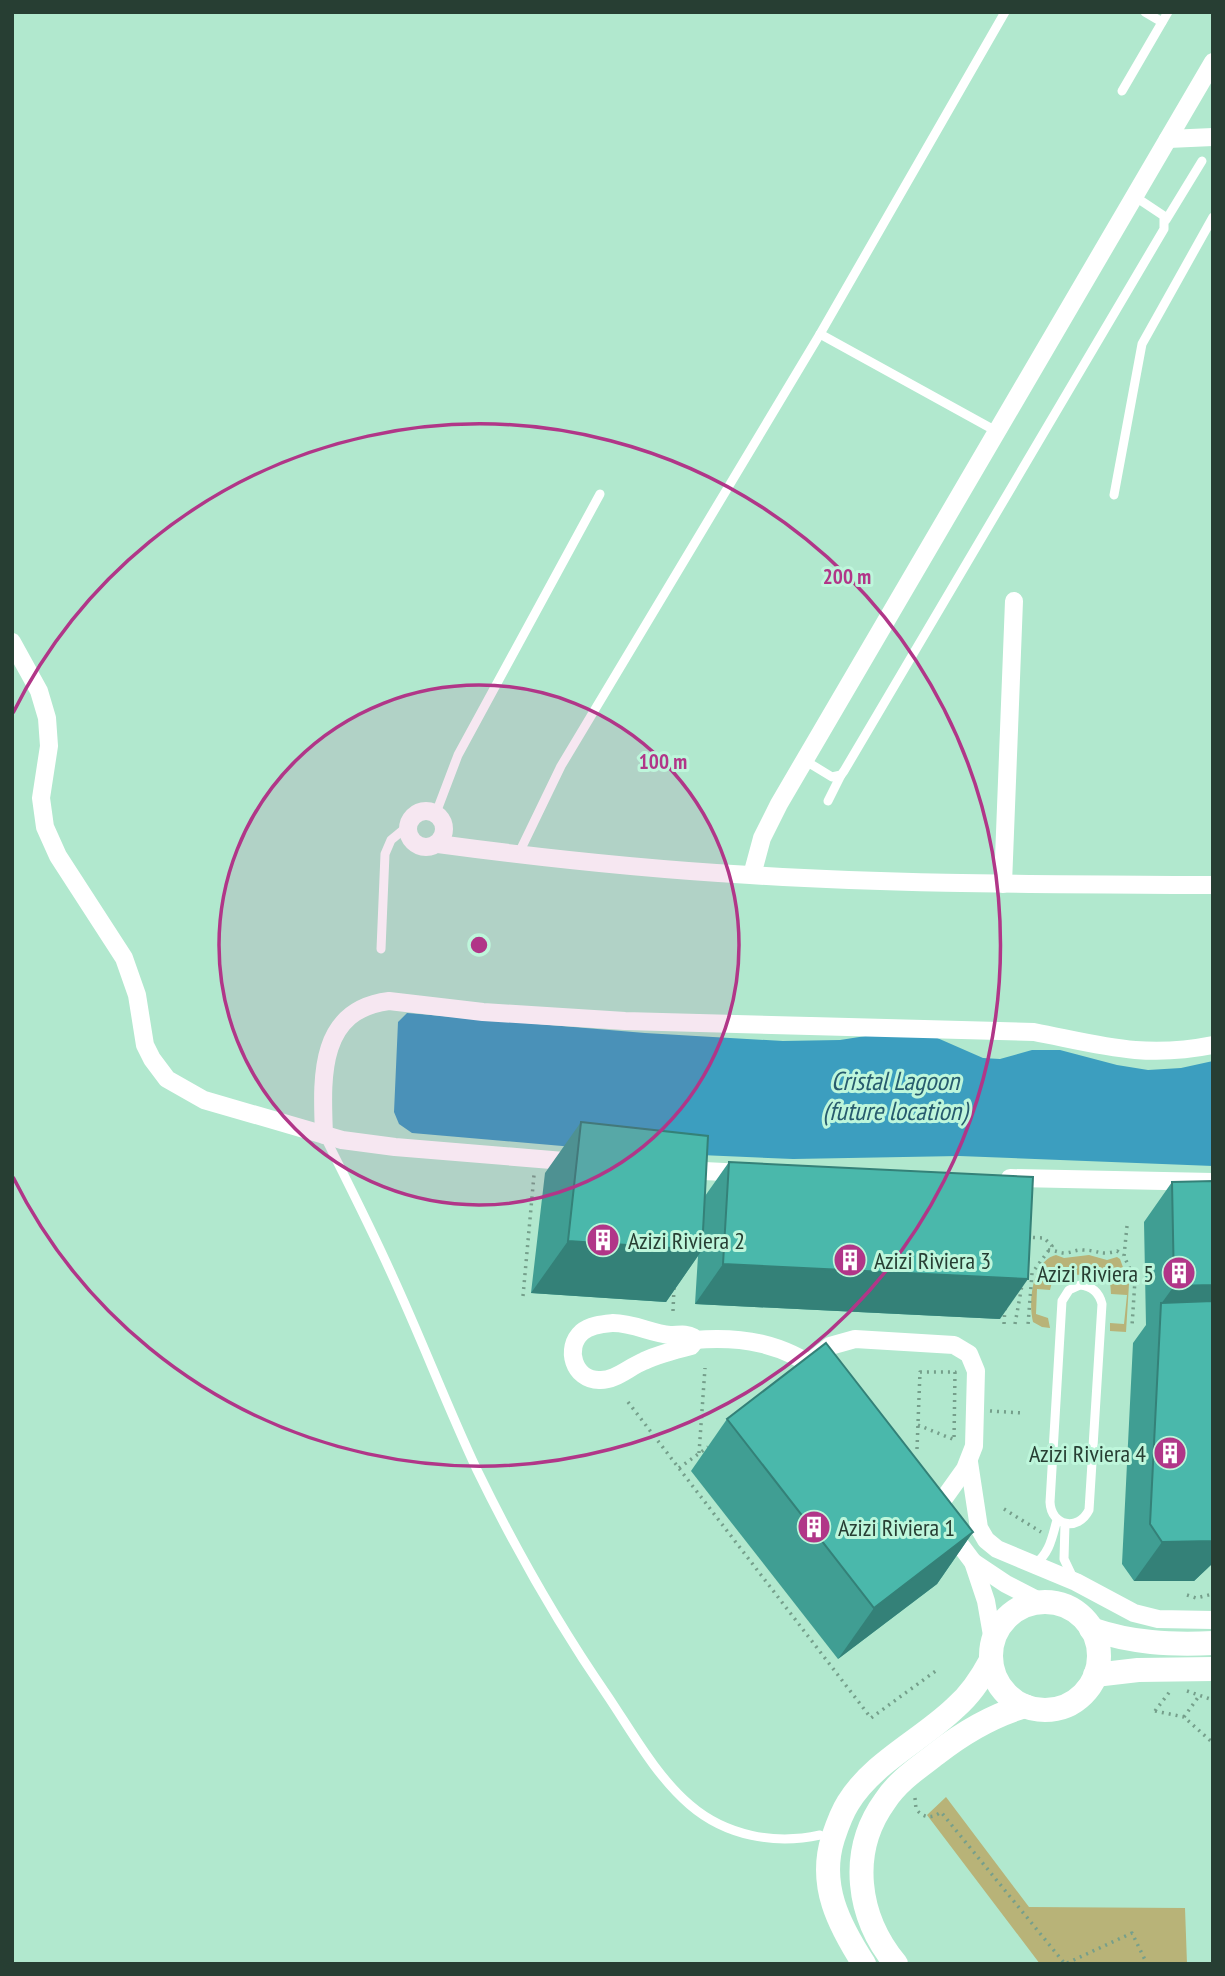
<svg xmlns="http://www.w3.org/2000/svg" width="1225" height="1976" viewBox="0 0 1225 1976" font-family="'PT Sans Narrow',sans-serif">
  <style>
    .green { fill: #b8b378 }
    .water { fill: #3c9ebf }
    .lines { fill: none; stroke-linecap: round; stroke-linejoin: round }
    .path { stroke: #759f8b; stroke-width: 3.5; stroke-dasharray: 2 5; stroke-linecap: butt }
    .lane { stroke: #fff; stroke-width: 9 }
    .street { stroke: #fff; stroke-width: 18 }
    .secondary { stroke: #fff; stroke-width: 24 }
    .wall { fill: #409e93 }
    .shaded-wall { fill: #348178 }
    .building { fill: #4ab8ab; stroke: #348178; stroke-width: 2 }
    .ring { fill: none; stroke: #b13688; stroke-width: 3.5 }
    .labels { text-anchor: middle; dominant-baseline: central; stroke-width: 6; stroke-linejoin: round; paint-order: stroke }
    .poi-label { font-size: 24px; fill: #273e33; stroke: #bef6db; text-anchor: start }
    .water-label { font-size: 26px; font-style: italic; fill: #275b6e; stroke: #bef6db }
    .centre { fill: #b13688; stroke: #bef6db; stroke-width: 3.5 }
    .ring-label { font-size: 21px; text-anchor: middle; font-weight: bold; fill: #b13688; stroke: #bef6db; stroke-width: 6; stroke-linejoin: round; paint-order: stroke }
  </style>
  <rect width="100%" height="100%" fill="#b1e8ce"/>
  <g class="green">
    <path d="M1056,1255L1064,1258L1089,1255L1107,1260L1117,1257L1120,1259L1129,1284L1126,1332L1110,1331V1323L1124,1324L1127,1295L1111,1294L1110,1281C1099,1273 1062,1272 1052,1282L1050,1290L1037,1289L1036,1314L1048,1318L1050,1328L1042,1327L1033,1322C1028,1302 1032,1261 1056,1255Z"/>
    <polygon points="946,1797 1029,1907 1185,1908 1187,1964 1040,1964 927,1815"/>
  </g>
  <polygon class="water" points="407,1013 645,1033 783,1041 840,1040 885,1033 935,1037 983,1058 1000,1059 1032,1050 1060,1050 1117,1065 1148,1070 1181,1068 1213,1061 1213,1166 959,1156 793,1159 631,1152 412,1133 399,1124 394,1112 398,1022"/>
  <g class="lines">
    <g class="path">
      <polyline points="1127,1226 1124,1256 1135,1280 1132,1326"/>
      <polyline points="1026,1237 1044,1238 1052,1246 1032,1273 1028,1325"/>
      <path d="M1048,1250C1055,1250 1059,1253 1065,1253C1071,1253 1077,1249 1083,1250C1099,1250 1099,1256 1117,1251L1123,1255"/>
      <polyline points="523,1296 534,1175"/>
      <polyline points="673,1311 674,1288"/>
      <polyline points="1004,1324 1005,1308"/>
      <polyline points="1015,1324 1022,1285"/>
      <polyline points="628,1402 871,1718 937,1670"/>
      <polyline points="990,1411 1023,1413"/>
      <polyline points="918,1425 955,1440"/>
      <polyline points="917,1449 920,1372 955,1372 954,1440"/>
      <polyline points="699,1453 705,1368"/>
      <polyline points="679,1468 708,1447"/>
      <polyline points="1004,1509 1041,1532"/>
      <polyline points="1187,1595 1196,1598 1213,1594"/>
      <polyline points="1187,1691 1213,1700"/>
      <polyline points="1155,1711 1171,1690"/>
      <polyline points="1155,1711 1184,1717 1213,1743"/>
      <polyline points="1184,1717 1199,1696"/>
      <path d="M915,1798L916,1809C923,1818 932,1819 941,1812L1065,1964L1132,1933L1147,1964"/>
    </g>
    <g class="lane">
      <polyline points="1145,12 1162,22"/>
      <polyline points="1122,91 1168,12"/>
      <polyline points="1166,220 1202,161"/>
      <polyline points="820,334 996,431"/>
      <polyline points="1114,495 1142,344 1213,217"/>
      <polyline points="804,760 832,777 841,775 844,771 1164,229 1164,216 1134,196"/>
      <polyline points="828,801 841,775"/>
      <polyline points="436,813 458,755 600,494"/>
      <polyline points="518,855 561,766 820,334 1005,12"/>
      <polyline points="381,949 385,854 391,840 408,826"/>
      <path d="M325,1137C348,1183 371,1228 392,1275C422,1340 447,1406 477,1470C515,1548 558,1624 607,1695C632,1732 656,1776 690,1805C726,1836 775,1845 820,1835"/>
      <path d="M1080,1285C1092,1286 1099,1292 1102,1304L1089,1510C1078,1532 1051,1526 1050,1502L1062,1301L1069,1290Z"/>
      <polyline points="1065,1524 1064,1559 1073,1578"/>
      <path d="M1035,1564C1050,1553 1052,1537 1057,1520"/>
    </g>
    <g class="street">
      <polyline points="1168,139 1213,137"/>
      <polyline points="12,642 39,691 47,718 49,746 41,798 45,827 58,856 124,958 137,995 145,1045 152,1059 167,1079 204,1100 342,1140 395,1147 576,1162"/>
      <circle cx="426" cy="829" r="18"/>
      <path d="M438,844C542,858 645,869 750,875C904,885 1059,884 1213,885"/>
      <polyline points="752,875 762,838 779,804 1213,62"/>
      <polyline points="1003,884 1014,601"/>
      <path d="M324,1135C322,1079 317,1010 389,1001L483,1012L625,1021L1034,1032C1101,1045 1143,1059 1213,1045"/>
      <polyline points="684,1170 744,1173"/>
      <polyline points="1010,1178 1213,1182"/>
      <path d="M613,1323C633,1323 651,1333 670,1335C679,1335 686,1333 693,1337L694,1342L691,1346C675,1350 659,1354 644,1361C629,1367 615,1381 599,1380C574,1380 564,1348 582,1332C590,1325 603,1324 613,1323Z"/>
      <path d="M694,1340C742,1336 782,1343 822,1372"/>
      <polyline points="810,1362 830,1346 855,1339 954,1345 969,1354 976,1371 974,1446 965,1469 935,1511"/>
      <polyline points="969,1462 979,1528 986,1540 997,1549 1076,1582 1134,1613 1158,1619 1213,1620"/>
      <polyline points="949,1530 973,1562 986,1601 993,1641"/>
      <polyline points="973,1562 1006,1584 1041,1602"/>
    </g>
    <g class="secondary">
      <circle cx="1045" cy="1656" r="54"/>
      <path d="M1091,1629C1132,1643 1170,1645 1213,1643"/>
      <polyline points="1095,1675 1138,1670 1213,1669"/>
      <path d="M864,1964C839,1925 818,1885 833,1838C837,1826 841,1814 848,1803C873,1762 922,1740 956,1707C971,1694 982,1677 991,1660"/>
      <path d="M896,1964C857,1917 848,1852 885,1801C898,1781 918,1768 936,1754C964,1732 991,1716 1025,1706"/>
    </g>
  </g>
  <g class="wall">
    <polygon points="581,1122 705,1196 729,1162 1000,1319 695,1304 698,1256 666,1302 531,1293 545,1173"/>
    <polygon points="1213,1181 1213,1563 1194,1581 1134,1581 1122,1564 1133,1343 1146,1325 1144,1222 1172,1182"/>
    <polygon points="727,1419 973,1532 937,1584 838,1659 691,1471"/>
  </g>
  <g class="shaded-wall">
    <polygon points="568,1241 702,1250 666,1302 531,1293"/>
    <polygon points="723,1264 1028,1279 1000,1319 695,1304"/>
    <polygon points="1213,1285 1213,1324 1161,1304 1174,1286"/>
    <polygon points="973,1532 937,1584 838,1659 874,1608"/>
    <polygon points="1213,1541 1213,1563 1194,1581 1134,1581 1162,1542"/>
  </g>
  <g class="building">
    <polygon points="581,1122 708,1136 702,1250 568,1241"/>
    <polygon points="729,1162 1033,1177 1028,1279 723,1264"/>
    <polygon points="1213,1181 1213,1285 1174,1286 1172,1182"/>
    <polygon points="1213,1301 1213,1541 1162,1542 1150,1524 1161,1303"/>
    <polygon points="826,1343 973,1532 874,1608 727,1419"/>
  </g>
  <circle cx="479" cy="945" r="260" fill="#b13688" fill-opacity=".12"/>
  <g class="ring">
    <circle cx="479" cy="945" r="260"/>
    <path d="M13 713A521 521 0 1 1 13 1177"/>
  </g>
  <defs>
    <symbol id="building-disc" viewBox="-11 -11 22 22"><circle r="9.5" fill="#b13688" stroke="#bef6db"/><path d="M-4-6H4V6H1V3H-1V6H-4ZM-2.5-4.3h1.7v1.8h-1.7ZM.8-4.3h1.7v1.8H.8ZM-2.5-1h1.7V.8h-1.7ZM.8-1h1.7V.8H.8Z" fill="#fff"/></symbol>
  </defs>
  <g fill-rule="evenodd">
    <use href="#building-disc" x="584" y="1221" width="38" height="38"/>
    <use href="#building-disc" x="831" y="1241" width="38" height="38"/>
    <use href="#building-disc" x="1160" y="1254" width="38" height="38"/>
    <use href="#building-disc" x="1151" y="1434" width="38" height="38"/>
    <use href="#building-disc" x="795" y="1508" width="38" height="38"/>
  </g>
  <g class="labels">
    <g class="poi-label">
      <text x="628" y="1240">Azizi Riviera 2</text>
      <text x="874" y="1260">Azizi Riviera 3</text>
      <text x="1154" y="1273" text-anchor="end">Azizi Riviera 5</text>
      <text x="1146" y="1453" text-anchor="end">Azizi Riviera 4</text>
      <text x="838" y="1527">Azizi Riviera 1</text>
    </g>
    <g class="water-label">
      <text x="895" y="1080">Cristal Lagoon<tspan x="895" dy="30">(future location)</tspan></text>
    </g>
  </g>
  <circle cx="479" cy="945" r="10" class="centre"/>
  <g class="ring-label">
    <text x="847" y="584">200 m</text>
    <text x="663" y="769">100 m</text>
  </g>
  <rect width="1225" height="1976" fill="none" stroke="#273e33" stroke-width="28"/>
</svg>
